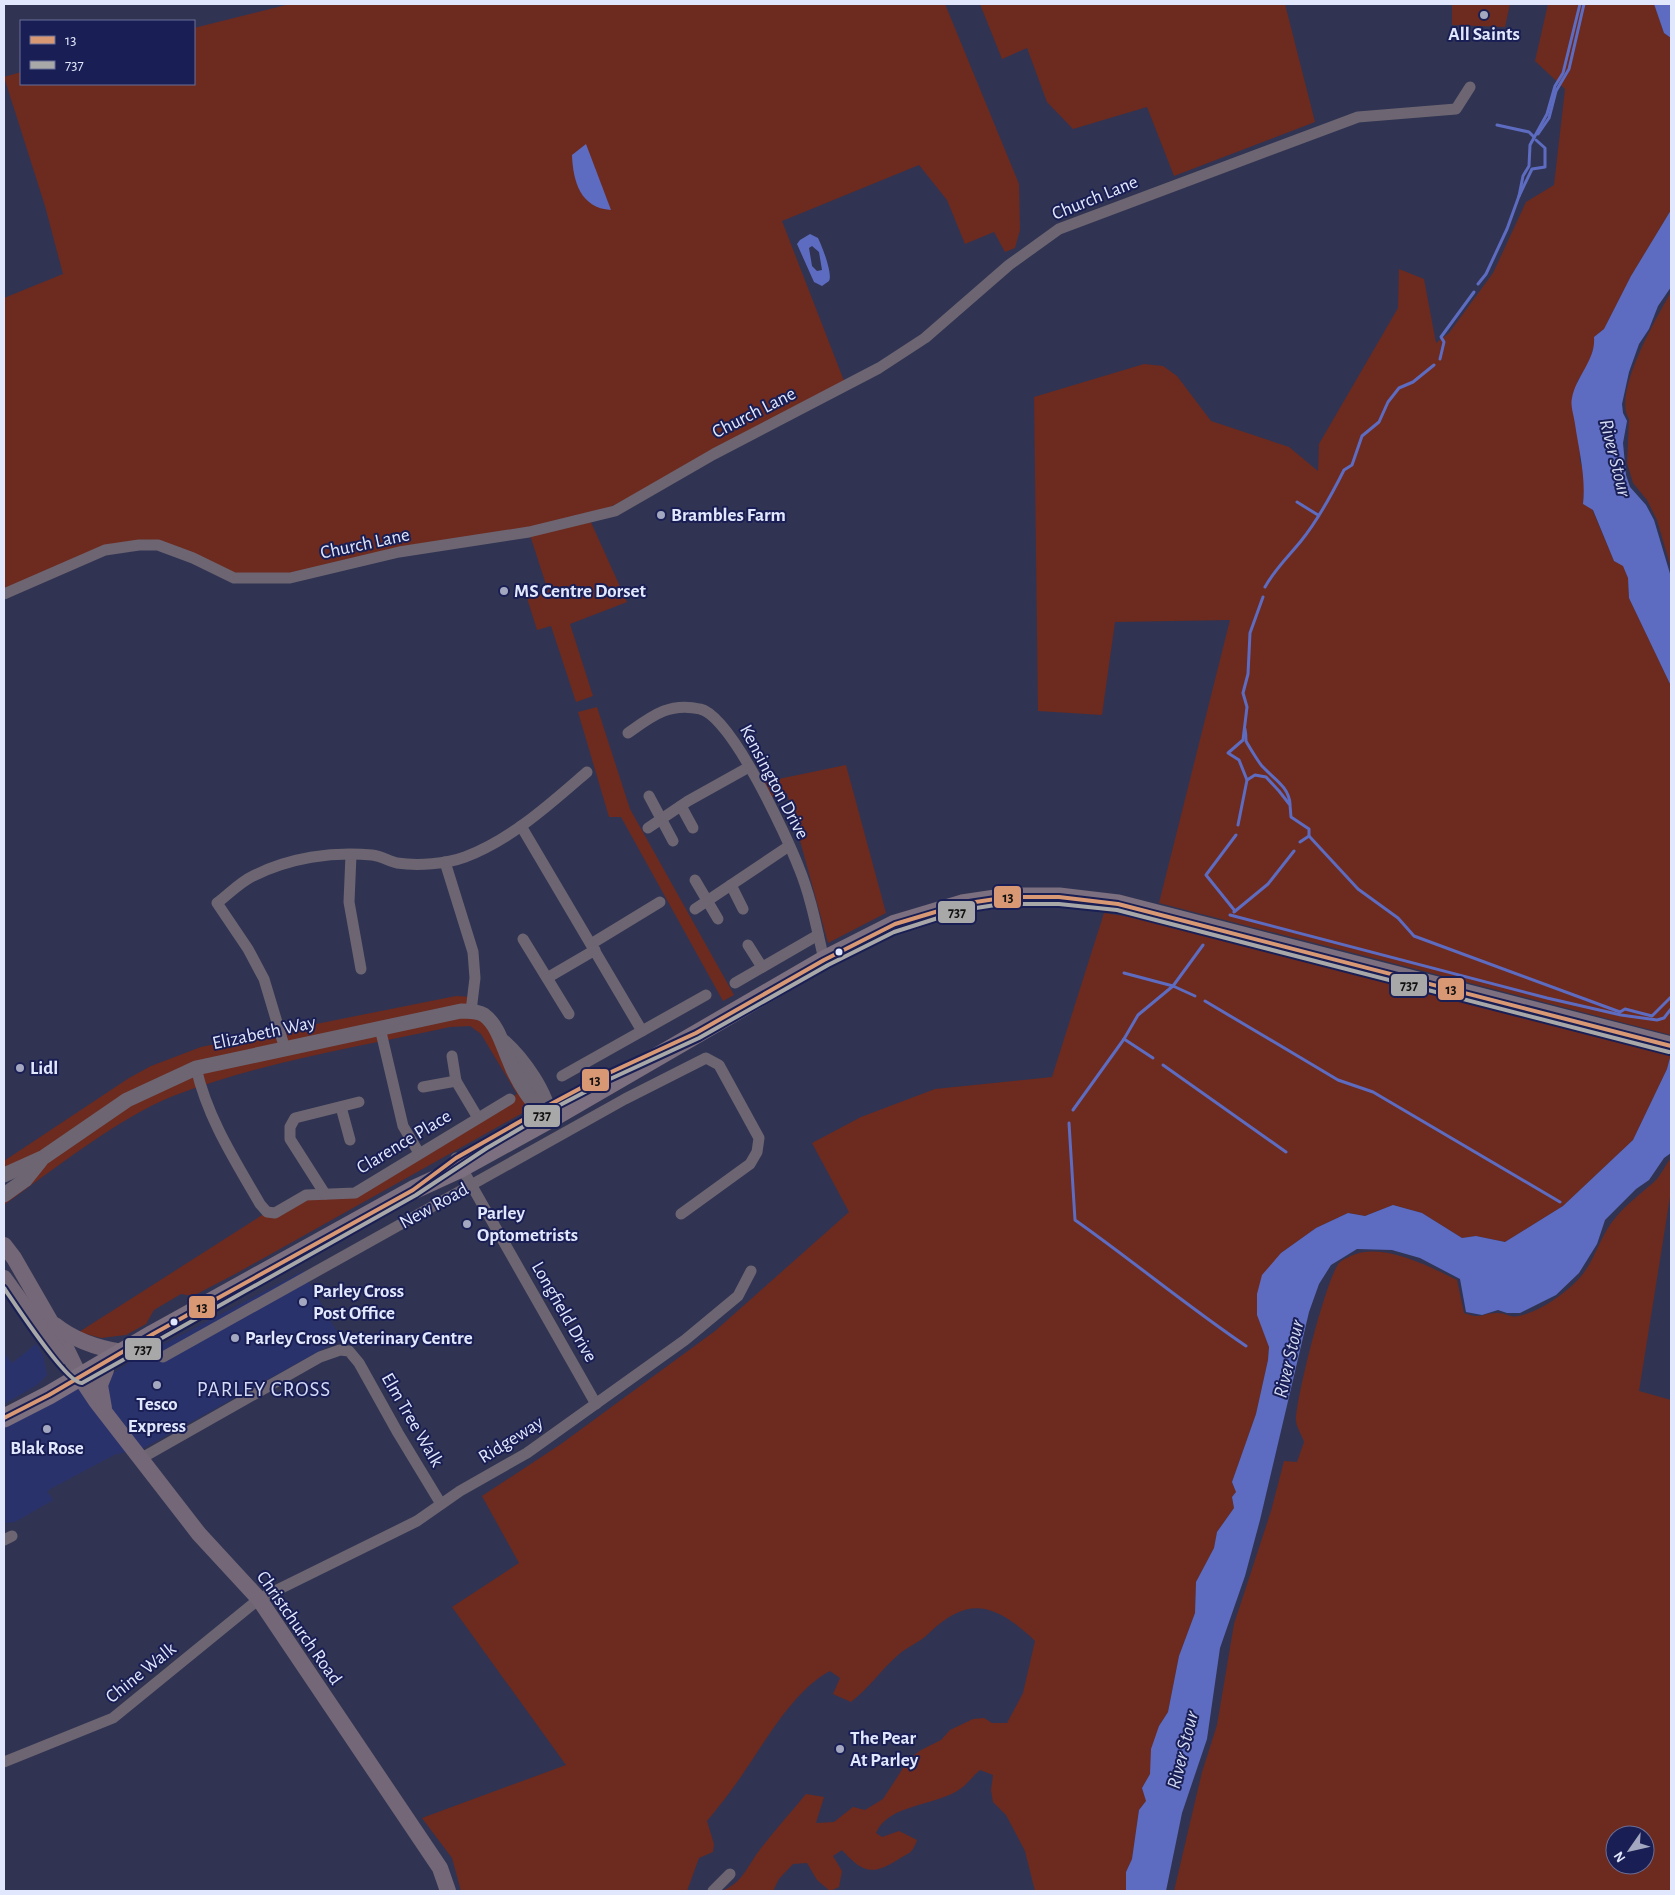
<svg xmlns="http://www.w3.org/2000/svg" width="1675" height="1895" viewBox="0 0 1675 1895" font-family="'Alegreya Sans',sans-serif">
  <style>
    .built { fill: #2a326c }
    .green { fill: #6d2a1f; fill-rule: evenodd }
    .water { fill: #5d6cc1; fill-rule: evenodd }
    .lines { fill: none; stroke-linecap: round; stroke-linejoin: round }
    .stream { stroke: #5d6cc1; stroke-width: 3 }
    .minor { stroke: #6d6572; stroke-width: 11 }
    .tertiary { stroke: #6d6572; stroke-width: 15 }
    .secondary { stroke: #746777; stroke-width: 16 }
    .primary { stroke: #7c6f7f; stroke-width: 19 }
    .bus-1-casing { stroke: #191e54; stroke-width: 8 }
    .bus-2-casing { stroke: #191e54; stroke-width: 8 }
    .bus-1 { stroke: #d99874; stroke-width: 4 }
    .bus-2 { stroke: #a9a8a8; stroke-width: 4 }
    .poi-dot { fill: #a3a8c0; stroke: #191e54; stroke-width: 2 }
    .bus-dot { fill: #e1e7fc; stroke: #191e54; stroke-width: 2 }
    .labels { text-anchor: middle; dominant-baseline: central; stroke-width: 4; stroke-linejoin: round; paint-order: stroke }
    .poi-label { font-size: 19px; font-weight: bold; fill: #e1e7fc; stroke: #191e54; text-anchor: start }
    .street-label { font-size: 19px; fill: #e1e7fc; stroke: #191e54 }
    .water-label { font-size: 20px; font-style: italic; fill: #d3daf2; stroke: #191e54 }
    .quarter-label { font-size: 21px; letter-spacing: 1px; fill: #d4dbf7; stroke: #191e54 }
    .line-badge { stroke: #191e54; stroke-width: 2 }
    .pale-badge-label { font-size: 14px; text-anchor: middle; font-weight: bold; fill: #111 }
  </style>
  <rect width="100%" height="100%" fill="#303452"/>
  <g class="built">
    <polygon points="303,1271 341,1339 140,1450 116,1454 54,1487 47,1491 53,1500 15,1522 4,1523 4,1426 63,1395 107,1377 130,1362"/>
    <polygon points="36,1344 43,1355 47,1375 37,1385 4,1404 4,1353 12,1363"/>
  </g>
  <g class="green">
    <polygon points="290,4 945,4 1019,184 1020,230 1015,248 1005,252 994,232 965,244 947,200 919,165 782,221 846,386 589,518 627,602 570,624 593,696 576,702 551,626 537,630 527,598 548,591 529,532 332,569 234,578 158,545 105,550 4,594 4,298 63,274 45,206 4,77 21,72 21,84 194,84 194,28"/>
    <polygon points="980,4 1285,4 1315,122 1174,176 1147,107 1073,129 1047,102 1027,48 1002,59"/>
    <polygon points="1452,4 1510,4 1505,27 1452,25"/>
    <polygon points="1548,4 1654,4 1664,33 1671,38 1671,210 1631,276 1604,329 1594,337 1595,343 1589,363 1577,382 1580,461 1585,476 1583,504 1592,509 1614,561 1623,565 1628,578 1629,598 1671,686 1671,1035 1159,903 1230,620 1115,622 1102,715 1038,711 1034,397 1144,364 1163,366 1177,376 1211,421 1289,447 1318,471 1319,444 1398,308 1399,269 1424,279 1436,343 1449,333 1493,273 1526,202 1554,185 1565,89 1535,61"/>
    <path d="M1671,292V568L1657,520L1647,500L1633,483L1627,463L1629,419C1612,393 1657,317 1671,292Z"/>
    <polygon points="597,707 630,809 734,995 723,1001 621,817 609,817 578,712"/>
    <polygon points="846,765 886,913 828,943 787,793 770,798 764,782"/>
    <path d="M1104,913L1138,918L1671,1054L1667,1069L1633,1140L1563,1206L1505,1242L1476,1236L1462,1238L1422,1213L1393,1205L1365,1216L1348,1213L1316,1228L1281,1253L1257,1314L1269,1347L1268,1360L1256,1414L1232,1482L1236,1492L1232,1497L1234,1508L1217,1532L1214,1548L1196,1582L1195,1613L1179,1656L1168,1712L1159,1726L1150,1774L1142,1788L1146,1801L1139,1810L1132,1859L1126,1872V1891H1035L1025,1851L1006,1815L993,1802L991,1790L993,1775L980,1770C972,1777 965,1787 957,1791C932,1806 888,1805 876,1833L882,1837L899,1831L917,1840C912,1854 910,1852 899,1859C872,1876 863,1873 842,1850L833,1856L842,1871L839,1887L830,1891L817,1880L807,1863L793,1864L779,1879L773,1891H722C740,1884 746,1870 756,1855C771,1834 789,1815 806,1794L824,1797L816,1823L834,1822L853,1807L865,1810L883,1799L909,1759L921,1750L941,1740L950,1730L973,1719L984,1718L992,1723H1007L1023,1693L1035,1641C996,1604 969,1594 928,1634C919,1643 906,1647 897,1656C880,1671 869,1688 851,1702L833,1694L840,1678L830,1671C794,1690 767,1739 744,1772C733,1789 720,1805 707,1821L714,1844L713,1852L699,1858L687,1891H461L452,1858L422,1818L566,1765L452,1607L519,1563L482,1496L561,1444L715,1331L849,1212L812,1143L861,1117L935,1089L1052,1077Z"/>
    <path d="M456,996L473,997L479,1013L535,1106L237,1273L193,1296L181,1294L154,1310L146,1324L126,1335L101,1338L79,1332L267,1212L306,1195L355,1193L517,1094L481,1034L470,1026L450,1027C357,1047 262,1062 173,1096C118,1118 53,1170 4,1205V1195L25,1180L4,1175V1161L129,1078L151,1066L201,1047Z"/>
    <path d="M1671,1158V1191L1639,1391L1671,1400V1891H1174L1202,1772L1217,1725L1234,1624L1271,1511L1284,1461L1297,1462L1304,1442C1302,1435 1296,1427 1296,1420C1296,1398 1326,1279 1339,1263C1342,1260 1352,1255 1356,1254C1387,1244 1430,1267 1457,1280L1464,1313C1484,1320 1480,1313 1497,1313C1504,1312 1510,1318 1519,1316C1541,1311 1568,1292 1582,1275C1595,1259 1600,1238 1612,1222C1624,1206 1639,1195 1654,1182C1661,1176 1665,1165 1671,1158ZM1615,1835H1645V1865H1615Z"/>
  </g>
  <g class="water">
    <polygon points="1654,4 1671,4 1671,38 1664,33"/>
    <path d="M586,144L611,210C580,208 573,181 572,155Z"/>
    <path d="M1671,210V287L1658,306L1649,329L1639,344L1629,372L1622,404L1623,413L1627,421L1623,443L1626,475L1630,487L1646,505L1654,520L1671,577V686L1629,598L1628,578L1623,566L1614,561L1593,510L1583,504C1586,477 1579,451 1575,424C1574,416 1570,405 1572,398C1576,376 1596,360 1594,337L1604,329L1631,276Z"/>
    <path d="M810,234L818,238C822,246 833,274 829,281L822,286L814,282L797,244L800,240ZM812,246L819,252L822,270L817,271L812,266L809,248Z"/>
    <polygon points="1671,1054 1671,1153 1664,1158 1649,1180 1636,1189 1605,1220 1597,1244 1579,1273 1556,1295 1520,1313 1507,1313 1498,1310 1482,1315 1466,1312 1460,1279 1420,1258 1392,1250 1357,1249 1331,1265 1319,1284 1309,1312 1260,1520 1245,1576 1220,1648 1207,1739 1182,1813 1166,1891 1126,1891 1126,1872 1132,1859 1139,1810 1146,1801 1142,1788 1150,1774 1151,1749 1159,1726 1168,1712 1179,1656 1195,1613 1196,1582 1214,1548 1217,1532 1234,1508 1232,1497 1236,1492 1232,1482 1256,1414 1268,1360 1269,1347 1257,1315 1257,1294 1262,1275 1281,1253 1316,1228 1348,1213 1365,1216 1393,1205 1422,1213 1462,1238 1476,1236 1505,1242 1563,1206 1633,1140 1667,1069"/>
  </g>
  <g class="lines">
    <g class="stream">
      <polyline points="1497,125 1529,132 1534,137"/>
      <polyline points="1538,134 1549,118 1556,91 1569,69 1584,4"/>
      <polyline points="1519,196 1532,169 1545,167 1545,148 1536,140"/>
      <polyline points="1478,284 1486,274 1507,229 1519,196 1523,176 1529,166 1530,145 1547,114 1555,86 1563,73 1580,4"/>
      <polyline points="1440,359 1444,342 1441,337 1474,292"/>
      <polyline points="1297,502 1318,515"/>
      <path d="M1265,587C1275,569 1288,557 1301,541C1318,520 1332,494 1344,470L1352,465L1362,436L1379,422L1388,402L1399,388L1413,382L1434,365"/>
      <path d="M1245,729C1246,734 1246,737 1246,741C1247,743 1260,765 1263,767C1274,779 1289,787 1290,804"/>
      <polyline points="1247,780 1239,760 1228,753 1243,740 1247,707 1243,693 1248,674 1250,633 1263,597"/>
      <polyline points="1238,825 1247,780 1255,775 1266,777 1279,791 1290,805 1291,817 1309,829 1309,836"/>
      <polyline points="1300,842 1309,836 1358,889 1398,918 1414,936 1620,1012 1625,1009 1652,1016 1671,997"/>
      <polyline points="1235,911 1206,875 1236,835"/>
      <polyline points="1234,912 1268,884 1294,851"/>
      <polyline points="1230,915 1547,998 1621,1015 1657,1020 1664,1018 1671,1009"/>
      <polyline points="1124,973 1173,986 1195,996"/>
      <polyline points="1205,1001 1338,1080 1373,1092 1560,1202"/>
      <polyline points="1124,1039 1153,1058"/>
      <polyline points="1163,1065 1286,1152"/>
      <polyline points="1073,1110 1124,1039 1138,1015 1173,986 1203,945"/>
      <path d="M1069,1123L1075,1220C1133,1261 1187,1306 1246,1346"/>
    </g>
    <g class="minor">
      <polyline points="4,594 105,550 139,545 158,545 193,558 234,578 290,578 399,552 529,532 615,511 714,454 879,368 925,338 1009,265 1059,229 1358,117 1456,109 1470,87"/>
      <path d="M628,733C652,716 669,702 700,709C731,715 787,837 799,868C811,897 817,930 824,960"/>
      <polyline points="649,796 673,841"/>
      <polyline points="681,806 693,828"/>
      <polyline points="521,826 642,1031"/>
      <polyline points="648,828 688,801 749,767"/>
      <polyline points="351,855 349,902 361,969"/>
      <polyline points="445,862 473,952 475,978 471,1011"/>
      <polyline points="695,880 718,919"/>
      <polyline points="731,885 743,909"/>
      <polyline points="695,909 789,846"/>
      <polyline points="523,939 569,1014"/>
      <polyline points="591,944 660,902"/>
      <polyline points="748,945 762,967"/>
      <polyline points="547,978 595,950"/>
      <polyline points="735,983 818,935"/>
      <polyline points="380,1028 403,1126 419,1153"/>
      <path d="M285,1049L264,979L248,949L217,903C228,895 240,882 253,876C289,858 332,851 372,855C381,856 389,861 397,863C418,866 446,864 465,857C512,839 550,804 587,772"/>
      <polyline points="452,1056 456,1081 478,1118"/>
      <path d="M196,1068C208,1119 234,1159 260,1204L267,1212L275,1213L306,1195L355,1193L510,1099"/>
      <polyline points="562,1076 706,995"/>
      <polyline points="423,1087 456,1081"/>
      <polyline points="341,1107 350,1140"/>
      <polyline points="456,1158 596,1404"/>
      <polyline points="325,1194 290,1139 290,1127 295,1118 359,1102"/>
      <polyline points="163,1357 625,1099 706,1058 719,1065 759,1138 757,1152 750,1164 681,1214"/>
      <polyline points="140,1459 320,1357 340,1350 349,1351 359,1363 398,1433 441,1504"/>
      <polyline points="4,1540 12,1536"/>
      <polyline points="4,1762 113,1718 259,1599 417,1521 460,1491 527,1453 685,1340 738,1296 751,1271"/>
      <polyline points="713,1891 730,1874"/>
    </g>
    <g class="tertiary">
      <path d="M504,1042C523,1059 547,1093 550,1119"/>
      <path d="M4,1175L44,1157L127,1100L196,1068L461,1011C468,1011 478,1011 484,1015C498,1025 503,1047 510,1062C518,1083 533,1106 550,1119"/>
      <polyline points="4,1195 25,1180 41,1160"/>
    </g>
    <g class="secondary">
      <polyline points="4,1245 14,1258 67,1350 80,1377 96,1401 199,1534 259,1599 440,1868 448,1891"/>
      <polyline points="4,1278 61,1357"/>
      <path d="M55,1325C75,1341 97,1348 122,1352"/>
      <polyline points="104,1408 100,1385 106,1370"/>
    </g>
    <polyline class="primary" points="4,1418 49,1395 153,1334 413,1190 461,1168 550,1119 824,960 895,924 962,904 1009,897 1059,897 1118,904 1671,1046"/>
    <defs>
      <polyline id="bus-1" points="4,1418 49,1395 153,1334 413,1190 456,1158 549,1105 609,1073 696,1033 824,960 895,924 962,904 1009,897 1059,897 1118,904 1671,1046"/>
      <path id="bus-2" d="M4,1288C15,1304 67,1384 82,1383L416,1195L487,1148L560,1105L610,1079L699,1038L828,965L894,932L963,910L1002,904H1059L1117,910L1669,1052"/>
    </defs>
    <use href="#bus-1" class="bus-1-casing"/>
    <use href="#bus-2" class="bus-2-casing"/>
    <use href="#bus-1" class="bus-1"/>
    <use href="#bus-2" class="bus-2"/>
  </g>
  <g class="poi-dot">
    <circle cx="1484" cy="15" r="5"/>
    <circle cx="661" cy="515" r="5"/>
    <circle cx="504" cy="591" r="5"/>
    <circle cx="20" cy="1068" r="5"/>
    <circle cx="467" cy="1224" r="5"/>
    <circle cx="303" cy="1302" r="5"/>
    <circle cx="235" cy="1338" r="5"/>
    <circle cx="157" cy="1385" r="5"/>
    <circle cx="47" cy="1429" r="5"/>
    <circle cx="840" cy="1749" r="5"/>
  </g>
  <g class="bus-dot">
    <circle cx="839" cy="952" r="4.5"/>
    <circle cx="174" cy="1322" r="4.5"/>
  </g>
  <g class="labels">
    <g class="poi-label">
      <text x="1484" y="34" text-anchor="middle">All Saints</text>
      <text x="671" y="515">Brambles Farm</text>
      <text x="514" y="591">MS Centre Dorset</text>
      <text x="30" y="1068">Lidl</text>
      <text x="477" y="1213">Parley<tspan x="477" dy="22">Optometrists</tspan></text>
      <text x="313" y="1291">Parley Cross<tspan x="313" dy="22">Post Office</tspan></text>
      <text x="245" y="1338">Parley Cross Veterinary Centre</text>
      <text x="157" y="1404" text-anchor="middle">Tesco<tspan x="157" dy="22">Express</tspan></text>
      <text x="47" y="1448" text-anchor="middle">Blak Rose</text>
      <text x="850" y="1738">The Pear<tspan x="850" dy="22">At Parley</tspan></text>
    </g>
    <g class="street-label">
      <text transform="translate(1095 198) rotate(-22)">Church Lane</text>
      <text transform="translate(754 413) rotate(-27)">Church Lane</text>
      <text transform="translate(365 544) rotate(-12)">Church Lane</text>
      <text transform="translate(774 782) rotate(62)">Kensington Drive</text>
      <text transform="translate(264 1033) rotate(-12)">Elizabeth Way</text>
      <text transform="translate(404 1142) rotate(-31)">Clarence Place</text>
      <text transform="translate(434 1206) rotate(-29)">New Road</text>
      <text transform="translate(564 1312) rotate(60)">Longfield Drive</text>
      <text transform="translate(412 1420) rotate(60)">Elm Tree Walk</text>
      <text transform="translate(511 1440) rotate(-32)">Ridgeway</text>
      <text transform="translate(299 1628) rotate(55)">Christchurch Road</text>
      <text transform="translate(141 1673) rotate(-39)">Chine Walk</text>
    </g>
    <g class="water-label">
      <text transform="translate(1615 458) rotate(76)">River Stour</text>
      <text transform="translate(1289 1359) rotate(-77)">River Stour</text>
      <text transform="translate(1183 1750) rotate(-76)">River Stour</text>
    </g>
    <g class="quarter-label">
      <text x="264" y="1389">PARLEY CROSS</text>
    </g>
  </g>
  <g class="line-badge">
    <rect x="993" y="885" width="29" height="24" rx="5" fill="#d99874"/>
    <rect x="937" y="900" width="39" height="24" rx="5" fill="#a9a8a8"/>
    <rect x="1390" y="973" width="38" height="24" rx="5" fill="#a9a8a8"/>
    <rect x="1437" y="977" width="28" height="24" rx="5" fill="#d99874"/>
    <rect x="581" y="1068" width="29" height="24" rx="5" fill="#d99874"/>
    <rect x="523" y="1104" width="38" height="24" rx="5" fill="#a9a8a8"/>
    <rect x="188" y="1295" width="28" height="24" rx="5" fill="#d99874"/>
    <rect x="124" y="1337" width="38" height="24" rx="5" fill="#a9a8a8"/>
  </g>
  <g class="pale-badge-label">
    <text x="1008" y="902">13</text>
    <text x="957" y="917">737</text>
    <text x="1409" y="990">737</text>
    <text x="1451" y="994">13</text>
    <text x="595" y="1085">13</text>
    <text x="542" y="1120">737</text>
    <text x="202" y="1312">13</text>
    <text x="143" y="1354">737</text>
  </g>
  <rect width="1675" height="1895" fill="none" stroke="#e1e7fc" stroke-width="10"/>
  <rect x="20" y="20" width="175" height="65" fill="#191e54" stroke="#696e97"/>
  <rect x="30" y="36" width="25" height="8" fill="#d99874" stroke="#696e97"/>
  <text x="65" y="45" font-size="15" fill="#e1e7fc">13</text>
  <rect x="30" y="61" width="25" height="8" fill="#a9a8a8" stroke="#696e97"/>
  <text x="65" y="70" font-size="15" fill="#e1e7fc">737</text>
  <g transform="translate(1630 1850) rotate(236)"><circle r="24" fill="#191e54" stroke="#696e97"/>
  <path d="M0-4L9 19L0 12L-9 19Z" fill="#a3a8c0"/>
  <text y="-8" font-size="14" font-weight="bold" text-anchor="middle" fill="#e1e7fc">N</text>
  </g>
</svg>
